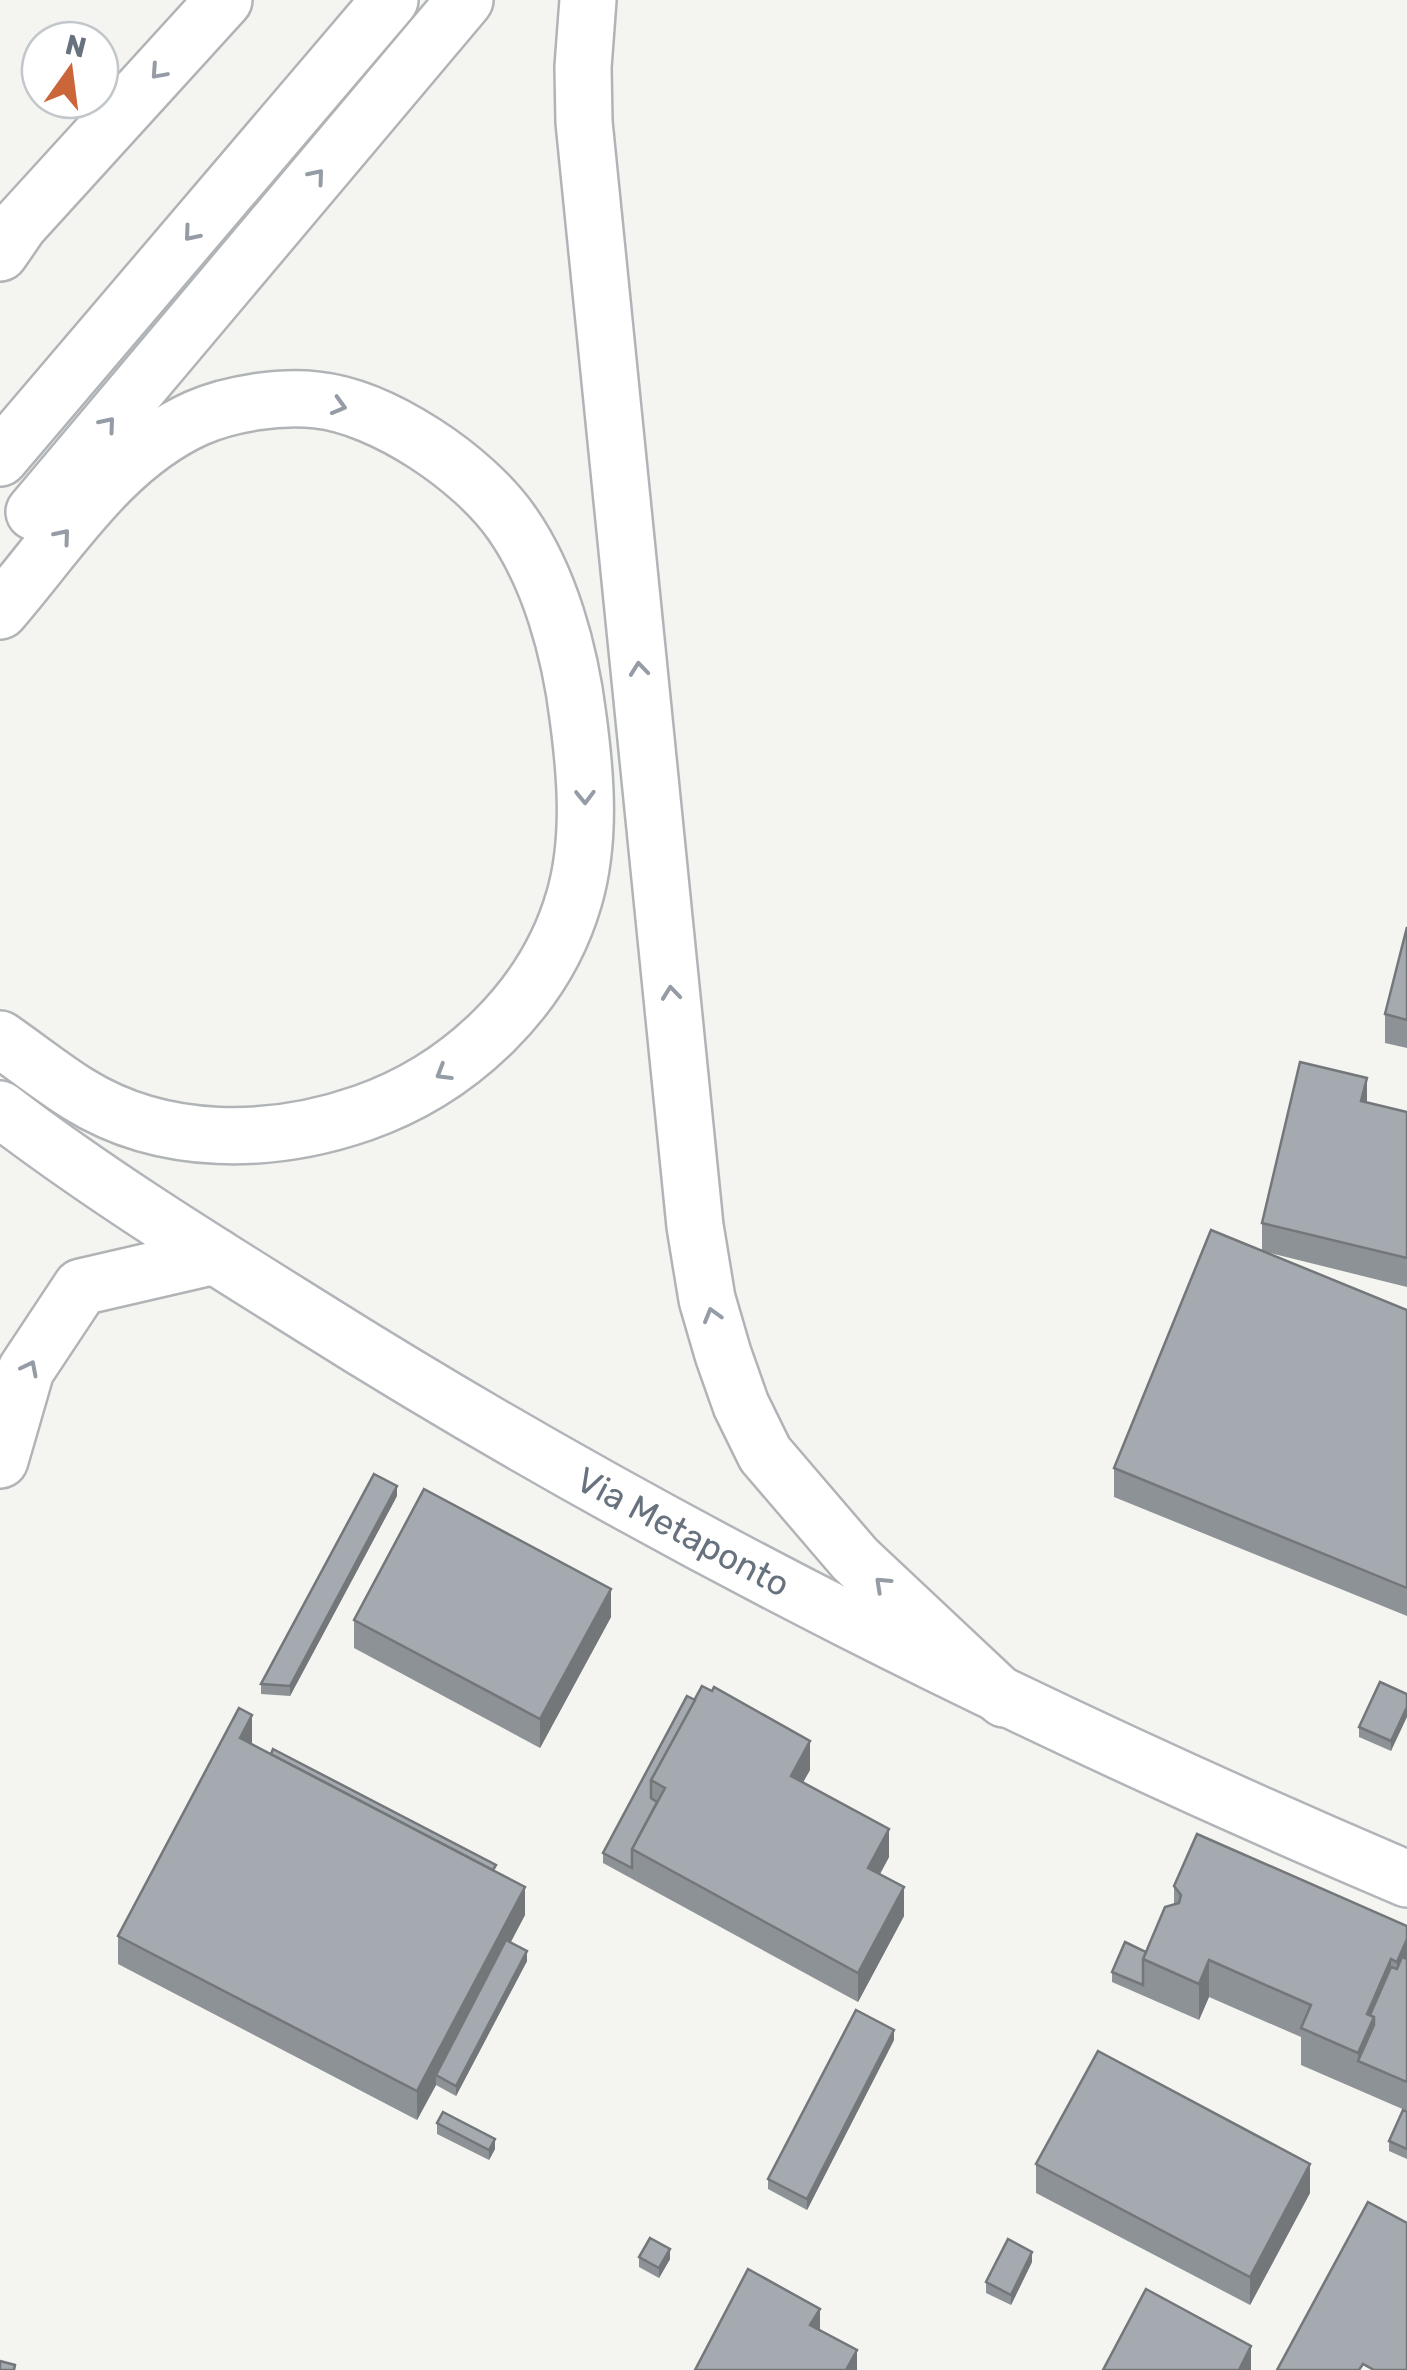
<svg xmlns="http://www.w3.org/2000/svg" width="1407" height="2370" viewBox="0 0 1407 2370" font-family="Rubik,sans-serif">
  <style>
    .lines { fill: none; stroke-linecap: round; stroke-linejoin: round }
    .secondary-casing { stroke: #b1b5b9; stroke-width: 60 }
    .trunk-casing { stroke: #b1b4b7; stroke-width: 60 }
    .secondary { stroke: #fff; stroke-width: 55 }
    .trunk { stroke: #fff; stroke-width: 55 }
    .wall { fill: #8d9296 }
    .shaded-wall { fill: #73777a }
    .building { fill: #a4aaaf; stroke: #73777a; stroke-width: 2.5 }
    .oneway { stroke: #959ca5 }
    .labels { text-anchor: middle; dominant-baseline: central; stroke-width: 10; stroke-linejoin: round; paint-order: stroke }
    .street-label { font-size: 35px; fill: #67727e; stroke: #fff }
  </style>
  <rect width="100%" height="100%" fill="#f4f4f1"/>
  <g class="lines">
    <defs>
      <path id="secondary" d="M0,1109C98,1184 205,1250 309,1315C658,1535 1028,1717 1407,1879"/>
      <g id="trunk">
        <polyline points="588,0 583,67 584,122 695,1226 707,1299 723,1354 741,1405 765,1454 855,1559 1004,1699"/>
        <polyline points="0,253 20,224 224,0"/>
        <polyline points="0,458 390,0"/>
        <polyline points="34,512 465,0"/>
        <path d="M0,611C59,543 112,456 197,418C231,403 280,396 317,400C383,407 473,468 511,522C550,577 570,652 578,717C586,776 591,841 574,899C545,999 460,1079 363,1113C271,1145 163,1147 78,1094C51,1077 26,1057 0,1039"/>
        <polyline points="0,1460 26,1370 81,1287 215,1256"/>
      </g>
    </defs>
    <use href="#secondary" class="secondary-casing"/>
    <use href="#trunk" class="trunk-casing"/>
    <use href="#secondary" class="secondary"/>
    <use href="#trunk" class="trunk"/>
  </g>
  <g class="wall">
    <polygon points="1407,927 1407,1048 1385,1043 1385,1014"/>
    <polygon points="1367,1102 1407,1112 1407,1287 1266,1252 1407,1310 1407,1616 1114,1497 1114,1468 1262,1251 1262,1223"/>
    <polygon points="397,1496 290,1696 261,1694 261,1684"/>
    <polygon points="611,1617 540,1748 354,1648 354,1620"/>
    <polygon points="1407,1694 1391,1751 1359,1737 1359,1727"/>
    <polygon points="687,1696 810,1770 803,1782 889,1857 880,1874 904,1916 858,2002 603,1863 603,1853"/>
    <polygon points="252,1744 496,1872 525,1915 510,1943 527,1961 456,2096 436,2085 417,2120 118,1964 118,1936"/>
    <polygon points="1174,1886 1407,1926 1407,2111 1301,2065 1301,2037 1209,1997 1199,2020 1112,1982 1112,1972 1146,1952 1174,1905"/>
    <polygon points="894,2040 807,2210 768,2189 768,2179"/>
    <polygon points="1407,2112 1407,2159 1389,2151 1389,2141"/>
    <polygon points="437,2123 495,2149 489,2160 437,2134"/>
    <polygon points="1036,2164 1310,2193 1250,2305 1036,2193"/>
    <polygon points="639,2257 670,2259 659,2278 639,2267"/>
    <polygon points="1032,2262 1011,2305 986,2293 986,2282"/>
  </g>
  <g class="shaded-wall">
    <polygon points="1367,1078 1367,1107 1361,1101"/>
    <polygon points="397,1486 397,1496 290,1696 290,1686"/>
    <polygon points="611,1589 611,1617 540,1748 540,1719"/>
    <polygon points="1407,1707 1407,1717 1391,1751 1391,1741"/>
    <polygon points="252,1715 252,1744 240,1738"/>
    <polygon points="810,1741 810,1770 791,1804 791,1776"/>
    <polygon points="889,1829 889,1857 868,1896 868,1868"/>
    <polygon points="525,1887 525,1915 440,2077 436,2075 436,2085 417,2120 417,2091"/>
    <polygon points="904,1887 904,1916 858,2002 858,1973"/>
    <polygon points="1407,1939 1407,1975 1397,1998 1397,1962"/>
    <polygon points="527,1951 527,1961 456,2096 456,2086"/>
    <polygon points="1391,1959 1391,1995 1358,2061 1358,2053 1367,2014"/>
    <polygon points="1209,1960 1209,1997 1199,2020 1199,1984"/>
    <polygon points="894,2030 894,2040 807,2210 807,2199"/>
    <polygon points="495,2139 495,2149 489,2160 489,2150"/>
    <polygon points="1310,2164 1310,2193 1250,2305 1250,2277"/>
    <polygon points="670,2249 670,2259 659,2278 659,2268"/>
    <polygon points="1032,2252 1032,2262 1011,2305 1011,2295"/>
    <polygon points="820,2309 820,2337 810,2325"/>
    <polygon points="1251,2346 1251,2370 1239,2370"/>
    <polygon points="857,2350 857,2370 846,2370"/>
  </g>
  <g class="building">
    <polygon points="1407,927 1407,1020 1385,1014"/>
    <polygon points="1300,1062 1367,1078 1361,1101 1407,1112 1407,1258 1262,1223"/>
    <polygon points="1211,1230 1407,1310 1407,1588 1114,1468"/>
    <polygon points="374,1474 397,1486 290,1686 261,1684"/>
    <polygon points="424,1489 611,1589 540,1719 354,1620"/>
    <polygon points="1380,1682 1407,1694 1407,1707 1391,1741 1359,1727"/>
    <polygon points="702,1686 712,1691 714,1687 810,1741 791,1776 889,1829 868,1868 904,1887 858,1973 632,1849 665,1788 651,1780"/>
    <polygon points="687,1696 695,1700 651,1780 651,1798 657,1802 632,1849 632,1868 603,1853"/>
    <polygon points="239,1708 252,1715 240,1738 525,1887 417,2091 118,1936"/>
    <polygon points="273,1749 496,1865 493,1870 271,1754"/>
    <polygon points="1197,1834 1407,1926 1407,1939 1397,1962 1391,1959 1367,2014 1374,2017 1358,2053 1301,2028 1311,2005 1209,1960 1199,1984 1143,1959 1165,1907 1179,1903 1181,1895 1174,1886"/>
    <polygon points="506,1940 527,1951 456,2086 436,2075"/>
    <polygon points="1125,1942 1146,1952 1143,1959 1143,1985 1112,1972"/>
    <polygon points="1402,1957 1407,1959 1407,2082 1358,2061 1374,2025 1374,2017 1370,2015 1391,1967 1397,1969"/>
    <polygon points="856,2010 894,2030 807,2199 768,2179"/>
    <polygon points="1098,2051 1310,2164 1250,2277 1036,2164"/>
    <polygon points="1403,2110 1407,2112 1407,2149 1389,2141"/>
    <polygon points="443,2112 495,2139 489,2150 437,2123"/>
    <polygon points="1368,2202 1407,2223 1407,2370 1374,2370 1363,2364 1359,2370 1277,2370"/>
    <polygon points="650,2238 670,2249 659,2268 639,2257"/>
    <polygon points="1008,2239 1032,2252 1011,2295 986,2282"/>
    <polygon points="748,2269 820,2309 810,2325 857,2350 846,2370 695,2370"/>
    <polygon points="1146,2289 1251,2346 1239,2370 1103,2370"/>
    <polygon points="0,2361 15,2365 14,2370 0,2370"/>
  </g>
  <defs><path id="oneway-chevron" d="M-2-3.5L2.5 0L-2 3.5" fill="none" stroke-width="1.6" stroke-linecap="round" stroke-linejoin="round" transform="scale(2.5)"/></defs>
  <g class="oneway">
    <use href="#oneway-chevron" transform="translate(158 72) rotate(132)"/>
    <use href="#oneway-chevron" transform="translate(317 176) rotate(-50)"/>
    <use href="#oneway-chevron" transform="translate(191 234) rotate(130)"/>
    <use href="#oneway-chevron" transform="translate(339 406) rotate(16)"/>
    <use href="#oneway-chevron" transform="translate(108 424) rotate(-50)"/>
    <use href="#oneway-chevron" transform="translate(63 536) rotate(-50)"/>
    <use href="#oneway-chevron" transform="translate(639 669) rotate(-96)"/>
    <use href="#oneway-chevron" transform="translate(585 797) rotate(89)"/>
    <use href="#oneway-chevron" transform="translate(671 993) rotate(-96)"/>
    <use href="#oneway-chevron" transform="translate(443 1073) rotate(149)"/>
    <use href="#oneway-chevron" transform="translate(712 1315) rotate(-106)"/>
    <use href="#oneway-chevron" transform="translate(30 1368) rotate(-63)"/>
    <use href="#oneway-chevron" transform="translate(882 1584) rotate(-137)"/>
  </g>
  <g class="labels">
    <g class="street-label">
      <text transform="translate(683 1532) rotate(28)">Via Metaponto</text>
    </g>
  </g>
  <g transform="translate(70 70) rotate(14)"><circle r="48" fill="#ffffff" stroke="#c2c7cb" stroke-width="2.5"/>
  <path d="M0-8L18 38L0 25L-18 38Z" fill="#cb663b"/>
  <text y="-15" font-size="28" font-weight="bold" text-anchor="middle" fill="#67727e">N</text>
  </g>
</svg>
